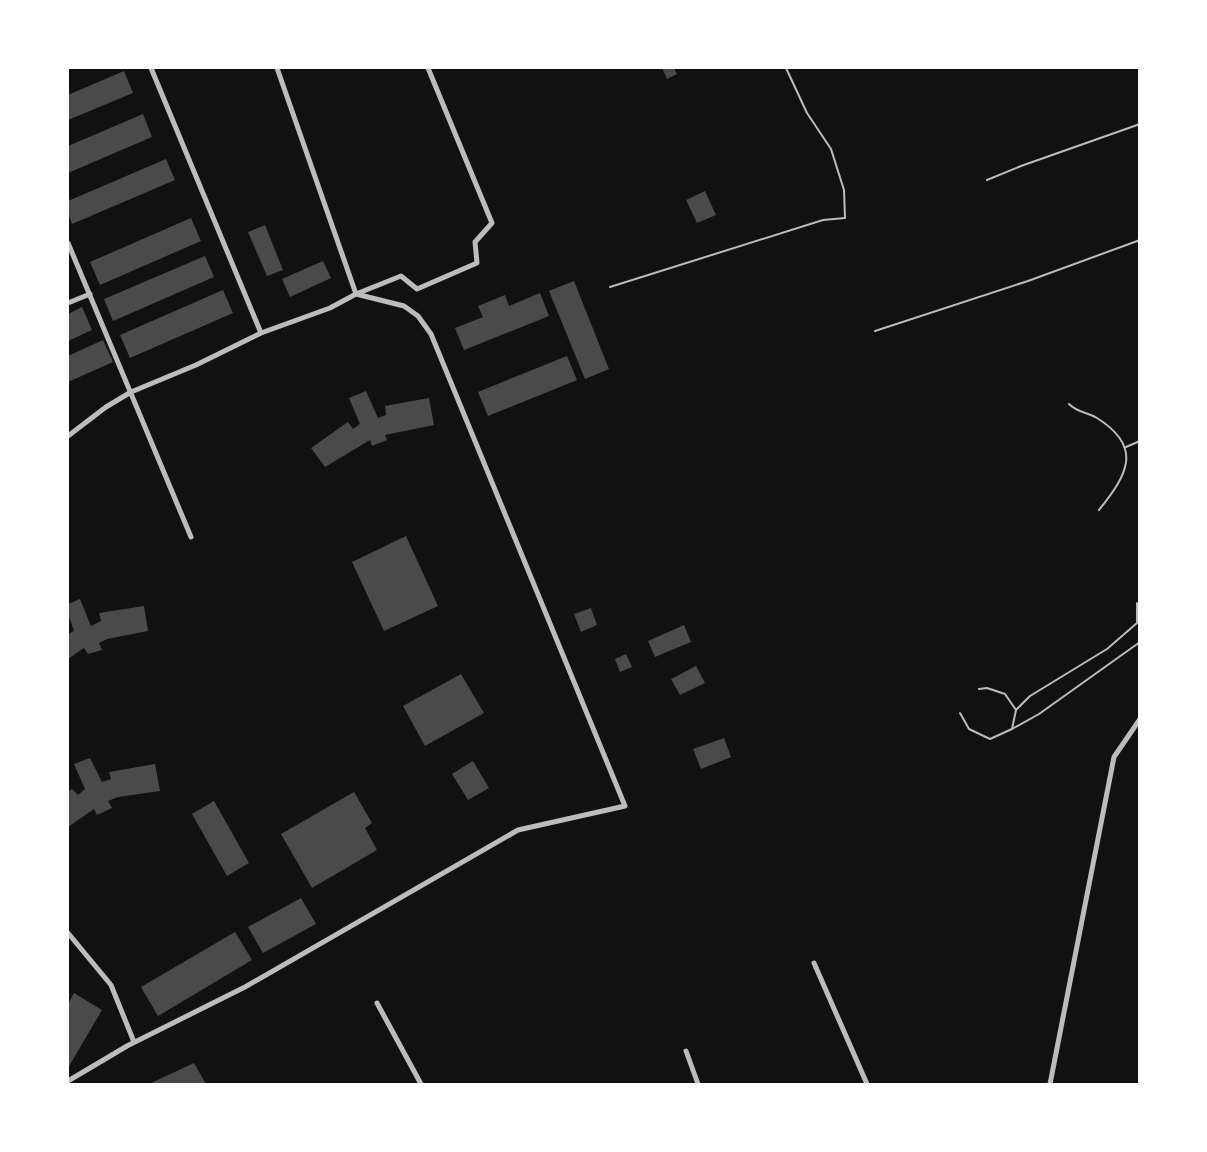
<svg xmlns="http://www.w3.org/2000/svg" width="1207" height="1152" viewBox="0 0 1207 1152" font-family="'DM Sans',sans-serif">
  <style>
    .building { fill: #4a4a4a }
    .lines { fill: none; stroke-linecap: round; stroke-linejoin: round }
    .service { stroke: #bcbcbc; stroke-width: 2 }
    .minor { stroke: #bcbcbc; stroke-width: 5 }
  </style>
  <rect width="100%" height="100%" fill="#111"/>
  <g class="building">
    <polygon points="662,68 674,68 677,74 667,79"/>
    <polygon points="124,71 133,93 68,120 68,95"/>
    <polygon points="143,114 152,137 68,173 68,146"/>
    <polygon points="166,159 175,180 72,224 68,213 68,201"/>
    <polygon points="705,191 716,215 697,223 686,200"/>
    <polygon points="191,218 201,241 100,285 90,262"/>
    <polygon points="265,225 283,270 267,276 248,232"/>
    <polygon points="205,256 214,277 113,321 104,299"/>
    <polygon points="323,261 331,278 290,297 282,279"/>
    <polygon points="574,281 609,369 585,379 549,291"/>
    <polygon points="223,290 233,313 130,358 120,335"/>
    <polygon points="540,293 549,316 464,350 455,328 483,317 478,306 505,295 509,306"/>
    <polygon points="82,307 92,330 68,341 68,314"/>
    <polygon points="103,340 113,362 68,382 68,356"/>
    <polygon points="567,356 577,380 488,416 478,392"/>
    <polygon points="366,391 378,418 386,415 385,406 429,398 434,425 385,435 387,440 372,446 370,440 325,467 311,448 348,422 353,429 360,424 349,398"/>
    <polygon points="406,536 438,606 384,631 352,562"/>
    <polygon points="80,599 91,626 101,621 99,613 144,606 148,631 107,639 99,643 102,650 88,654 84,648 68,659 68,634 74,631 68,614 68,604"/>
    <polygon points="591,608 597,625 581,632 574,614"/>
    <polygon points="684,625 691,642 655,657 648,641"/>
    <polygon points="626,654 632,667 620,672 615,659"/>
    <polygon points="696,666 705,683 680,695 671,679"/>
    <polygon points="461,674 484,713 425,746 403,706"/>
    <polygon points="724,738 731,757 701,769 693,749"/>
    <polygon points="90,758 102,782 111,779 109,772 155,764 160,791 118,797 108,801 112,808 97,815 94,809 68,827 68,792 72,789 78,795 85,789 74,764"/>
    <polygon points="473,761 489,788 468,800 452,774"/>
    <polygon points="354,792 372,823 365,828 377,850 312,888 281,834"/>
    <polygon points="214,801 249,863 227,876 192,814"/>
    <polygon points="301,898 316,924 263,953 248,927"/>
    <polygon points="235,932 252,960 158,1016 141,987"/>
    <polygon points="74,993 102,1010 68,1068 68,1004"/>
    <polygon points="194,1063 206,1084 149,1084"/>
  </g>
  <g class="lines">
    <g class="service">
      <polyline points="987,180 1021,166 1140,124"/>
      <polyline points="610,287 823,220 845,218 844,190 831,149 807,113 786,68"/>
      <polyline points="875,331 1028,281 1140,240"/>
      <path d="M1069,404C1078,413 1087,412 1097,418C1143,447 1128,474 1099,510"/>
      <polyline points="1126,447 1140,441"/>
      <polyline points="1016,710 1030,696 1107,649 1137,623 1137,603"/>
      <polyline points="960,713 969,729 990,739 1012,729 1016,710 1005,694 987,688 979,689"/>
      <polyline points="1012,729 1039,714 1140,642"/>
    </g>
    <g class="minor">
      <polyline points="151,68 261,333"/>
      <polyline points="277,68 356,294 401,276 417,289 477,263 475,242 492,223 428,68"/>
      <polyline points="68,243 191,537"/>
      <polyline points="68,303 90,294"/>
      <polyline points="68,436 106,407 131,392 196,365 261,333 330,308 356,294 404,306 418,316 431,334 625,806 518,830 245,987 127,1046 68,1081"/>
      <polyline points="68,933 111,985 134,1042"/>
      <polyline points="814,963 867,1084"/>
      <polyline points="377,1003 421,1084"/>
      <polyline points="686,1051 698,1084"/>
      <polyline points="1050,1084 1114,757 1140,719"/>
    </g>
  </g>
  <rect width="1207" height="1152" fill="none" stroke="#ffffff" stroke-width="138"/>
</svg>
